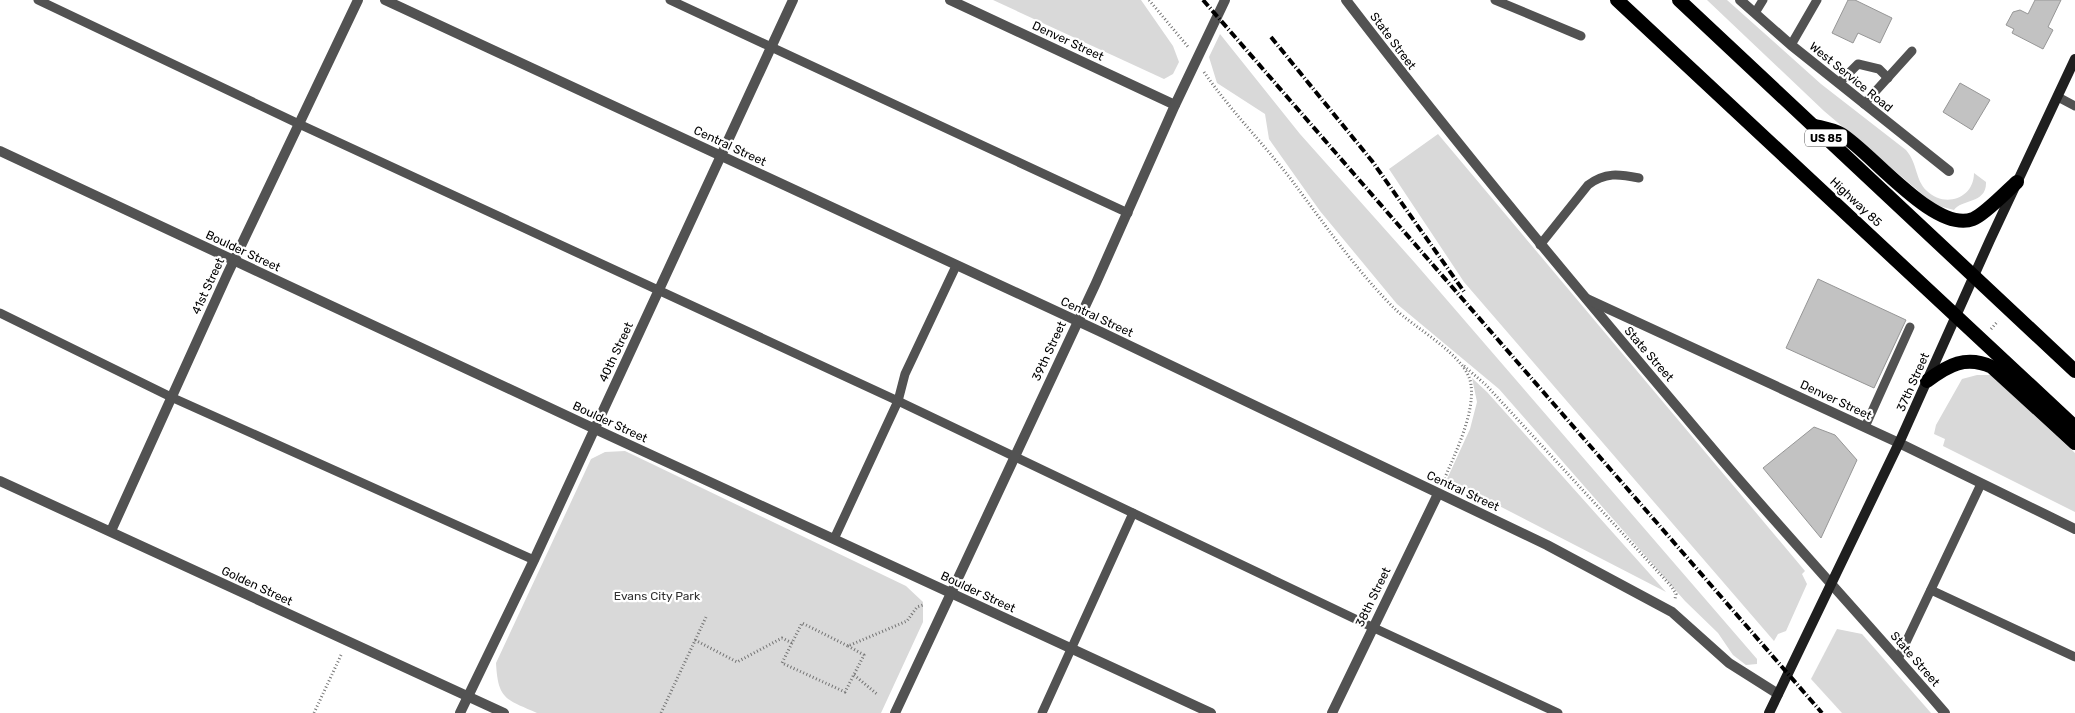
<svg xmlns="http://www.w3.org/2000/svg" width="2075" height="713" viewBox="0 0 2075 713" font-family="Rubik,sans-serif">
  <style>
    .green { fill: #d9d9d9 }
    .building { fill: #c2c2c2; stroke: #969696 }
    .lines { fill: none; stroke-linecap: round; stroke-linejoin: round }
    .path { stroke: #747474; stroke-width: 3; stroke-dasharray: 1 2.5; stroke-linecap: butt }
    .service { stroke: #525252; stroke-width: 9 }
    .minor { stroke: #525252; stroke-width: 10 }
    .secondary { stroke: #1f1f1f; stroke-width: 10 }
    .trunk { stroke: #000; stroke-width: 14 }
    .rail { stroke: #000; stroke-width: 4; stroke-dasharray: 8 2.5 1 2.5; stroke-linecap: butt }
    .labels { text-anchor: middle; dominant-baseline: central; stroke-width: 4.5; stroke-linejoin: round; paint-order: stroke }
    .shield { fill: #fff; stroke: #4c4c4c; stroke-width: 1 }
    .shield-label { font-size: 11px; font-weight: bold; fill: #000 }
    .street-label { font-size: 12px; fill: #000; stroke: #fff }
    .park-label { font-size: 12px; fill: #303030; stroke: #fff }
  </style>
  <rect width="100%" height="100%" fill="#fff"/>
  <g class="green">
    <polygon points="993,0 1141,0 1173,46 1179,62 1173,74 1164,79"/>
    <path d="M1707,0H1727L1821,84L1906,150C1918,164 1915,180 1927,191C1944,208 1974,199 1974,173L1986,182C1987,204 1961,199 1954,210L1935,205L1824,111Z"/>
    <polygon points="1220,34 1300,134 1415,263 1757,659 1757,664 1746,665 1733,655 1718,633 1685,601 1499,389 1397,304 1320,211 1269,139 1265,114 1217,83 1209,57"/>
    <polygon points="1438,134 1805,571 1802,574 1807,584 1786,631 1778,634 1774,641 1464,282 1389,169"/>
    <polygon points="1977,375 1991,375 2075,453 2075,512 1943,446 1945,439 1934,434 1936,425 1962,379"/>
    <polygon points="1472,378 1487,392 1666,592 1447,479 1470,429 1477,402"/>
    <path d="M625,451L906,586L923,602V622L881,713H537C506,699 498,700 496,663L591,459L605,452Z"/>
    <polygon points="1837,629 1862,634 1931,713 1842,713 1811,679"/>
  </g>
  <g class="building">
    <polygon points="1848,0 1855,0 1892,18 1880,43 1858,33 1853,43 1832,33"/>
    <polygon points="2035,0 2061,0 2048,27 2053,30 2043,49 2012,33 2014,29 2006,25 2013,12 2020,10 2028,14"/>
    <polygon points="1960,83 1990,100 1972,130 1943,112"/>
    <polygon points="1818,279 1906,320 1874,388 1786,348"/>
    <polygon points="1814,427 1835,435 1857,460 1821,538 1763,468"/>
  </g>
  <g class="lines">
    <g class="path">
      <polyline points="1149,0 1189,48"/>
      <path d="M1204,72C1230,110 1262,142 1290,178C1323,222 1355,269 1394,308C1414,328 1468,356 1471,385C1475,414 1454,456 1443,482"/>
      <polyline points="1991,329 1998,321"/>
      <polyline points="1464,366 1486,385 1671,586 1676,594 1675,599"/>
      <polyline points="695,640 737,662 782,638 792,643"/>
      <polyline points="848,646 864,655 845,692 782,663 802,623 848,646 907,621 917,607 923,605"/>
      <polyline points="854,675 877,694"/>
      <polyline points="314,713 342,653"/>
      <polyline points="661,713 707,615"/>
    </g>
    <g class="service">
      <polyline points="38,0 299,124 898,401 1372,627 1558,713"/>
      <polyline points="670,0 1128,213"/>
      <polyline points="1495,0 1581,36"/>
      <polyline points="1755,13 1763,0"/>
      <polyline points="1791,45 1817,0"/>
      <polyline points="1839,83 1858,64 1879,69 1888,78"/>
      <polyline points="2058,97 2075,106"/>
      <polyline points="1864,104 1912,51"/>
      <path d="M1540,245L1588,185C1605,172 1619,174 1639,178"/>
      <polyline points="0,313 171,397 534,560"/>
      <polyline points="1865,427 1910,327"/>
      <polyline points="834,539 898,401 905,374 956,266"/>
      <polyline points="1931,590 2075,657"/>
      <polyline points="1898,659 1981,484"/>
      <polyline points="1042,713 1133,513"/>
    </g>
    <g class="minor">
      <polyline points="385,0 1101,332 1547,545 1672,612 1729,663 1778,694"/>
      <polyline points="950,0 1175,105"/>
      <path d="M1346,0C1467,158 1594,309 1722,460C1795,545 1872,628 1945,713"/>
      <polyline points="1740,0 1791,45 1949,171"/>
      <polyline points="0,151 595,429 1211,713"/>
      <polyline points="1587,299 1899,443 2075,529"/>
      <polyline points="0,481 504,713"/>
      <polyline points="111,531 227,275 358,0"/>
      <polyline points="460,713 534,560 793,0"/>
      <polyline points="895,713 1096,283 1175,105 1225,0"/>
      <polyline points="1332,713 1438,494"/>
    </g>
    <polyline class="secondary" points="1769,713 1899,443 1990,240 2075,59"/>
    <g class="trunk">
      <polyline points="1617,0 2075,427"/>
      <polyline points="1679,0 2075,371"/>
      <path d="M1815,126C1823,128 1834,130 1841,134C1871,152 1935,234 1973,219C1984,215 2007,191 2017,182"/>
      <path d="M1927,381C1948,365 1966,355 1992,367L2075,443"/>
    </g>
    <g class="rail">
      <polyline points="1203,0 1822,713"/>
      <polyline points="1271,37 1372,161 1465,293"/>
    </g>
  </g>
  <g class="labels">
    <rect class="shield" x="1805" y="129.5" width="42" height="17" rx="4"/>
    <g class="shield-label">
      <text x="1826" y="138">US 85</text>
    </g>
    <g class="street-label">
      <text transform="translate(1068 41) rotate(25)">Denver Street</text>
      <text transform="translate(1393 41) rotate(53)">State Street</text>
      <text transform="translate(1851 77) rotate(39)">West Service Road</text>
      <text transform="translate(730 146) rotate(25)">Central Street</text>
      <text transform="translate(1856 202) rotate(43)">Highway 85</text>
      <text transform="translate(243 251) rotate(25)">Boulder Street</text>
      <text transform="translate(208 286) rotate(-65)">41st Street</text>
      <text transform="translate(1097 317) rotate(25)">Central Street</text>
      <text transform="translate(1049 351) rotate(-65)">39th Street</text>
      <text transform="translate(616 352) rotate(-65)">40th Street</text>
      <text transform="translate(1649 354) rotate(49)">State Street</text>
      <text transform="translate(1913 382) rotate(-66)">37th Street</text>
      <text transform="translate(1836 400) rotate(25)">Denver Street</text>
      <text transform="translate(610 422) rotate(25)">Boulder Street</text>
      <text transform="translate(1463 491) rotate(25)">Central Street</text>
      <text transform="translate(257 586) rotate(25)">Golden Street</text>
      <text transform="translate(978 592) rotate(25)">Boulder Street</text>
      <text transform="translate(1373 597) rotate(-64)">38th Street</text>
      <text transform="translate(1915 659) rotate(49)">State Street</text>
    </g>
    <g class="park-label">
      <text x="657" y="596">Evans City Park</text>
    </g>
  </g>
</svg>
